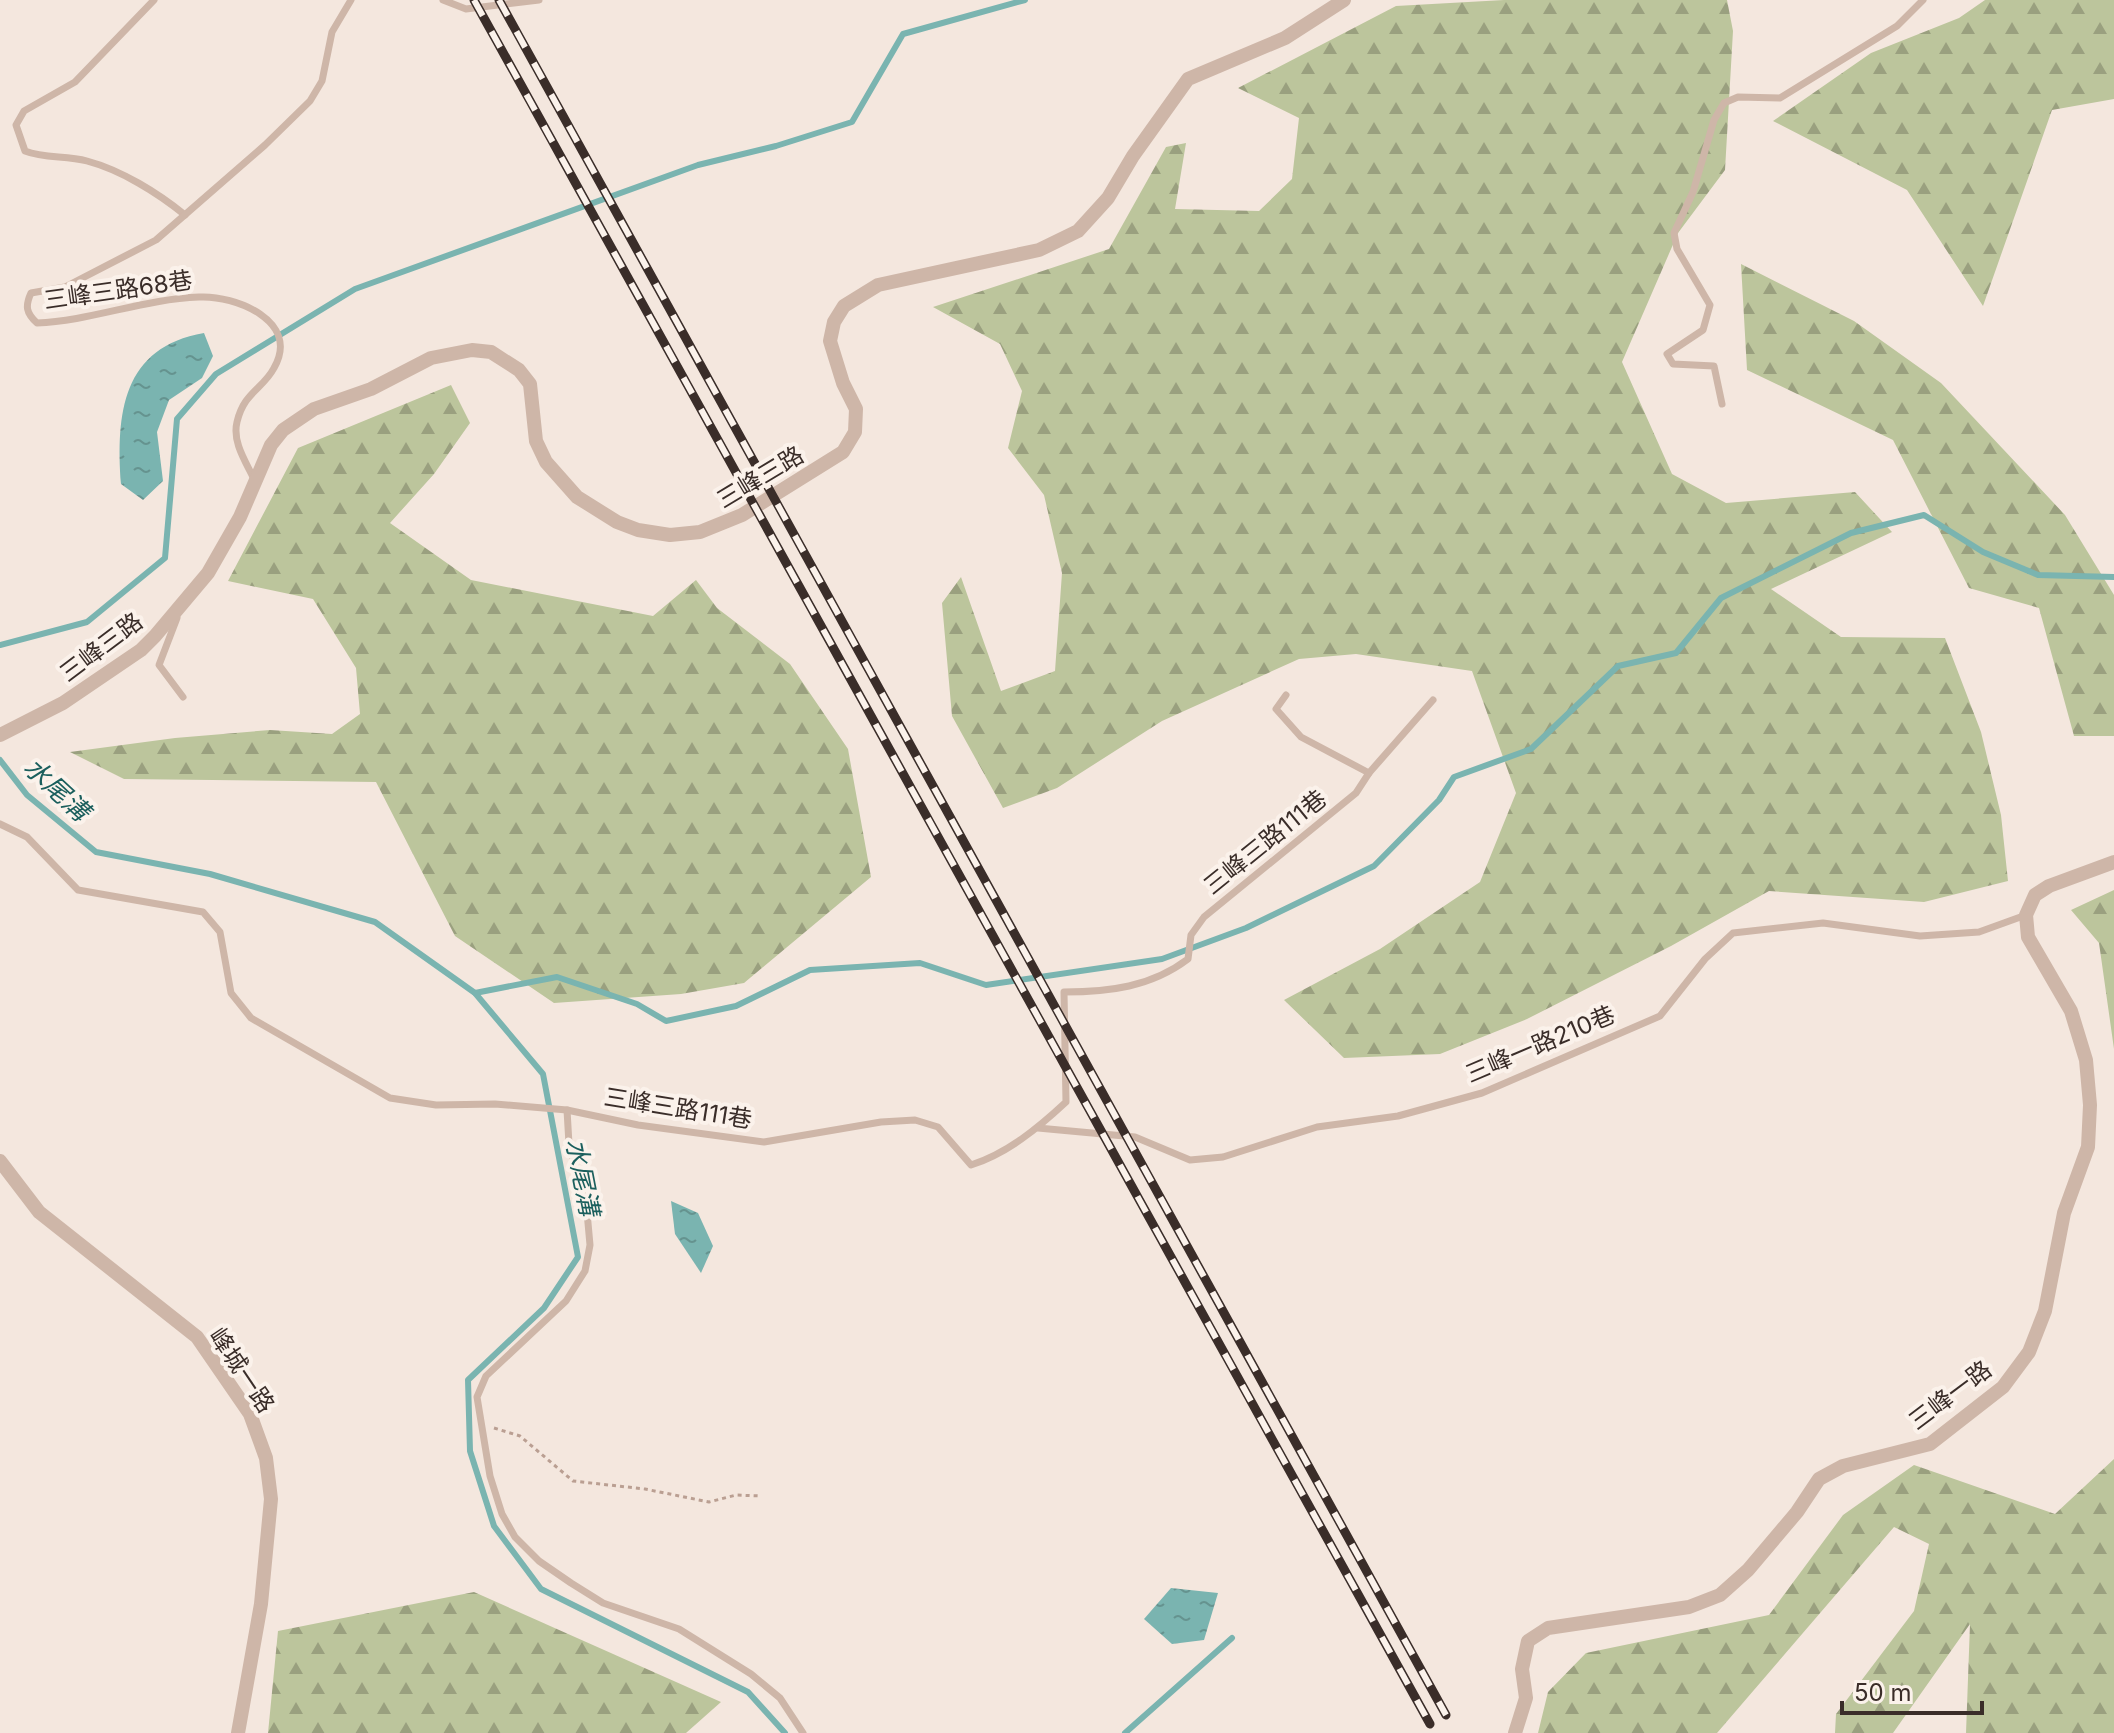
<svg xmlns="http://www.w3.org/2000/svg" width="2114" height="1733" viewBox="0 0 2114 1733" font-family="Inter,'Noto Sans TC',sans-serif">
  <style>
    .forest { fill: url(#forest-firs) }
    .water { fill: url(#water-ripples) }
    .lines { fill: none; stroke-linecap: round; stroke-linejoin: round }
    .stream { stroke: #7ab4b0; stroke-width: 6 }
    .path { stroke: #ba9f92; stroke-width: 3; stroke-dasharray: 4 4; stroke-linecap: butt }
    .lane { stroke: #ceb6a8; stroke-width: 7 }
    .street { stroke: #ceb6a8; stroke-width: 14 }
    .rail-casing { stroke: #3a2d29; stroke-width: 9 }
    .rail { stroke: #fbf2eb; stroke-width: 6; stroke-dasharray: 18; stroke-linecap: butt }
    .labels { text-anchor: middle; dominant-baseline: central; stroke-width: 8; stroke-linejoin: round; paint-order: stroke }
    .street-label { font-size: 24px; fill: #3a2d29; stroke: #fbf2eb }
    .water-label { font-size: 26px; font-style: italic; fill: #1b5f5d; stroke: #fbf2eb }
  </style>
  <defs>
    <pattern id="forest-firs" width="22" height="20" patternUnits="userSpaceOnUse" patternTransform="scale(2)"><rect width="22" height="20" fill="#bcc59c"/><path d="M5 1l3.5 6h-7zM16 11l3.5 6h-7z" fill="#9aa07f"/></pattern>
    <pattern id="water-ripples" width="26" height="14" patternUnits="userSpaceOnUse" patternTransform="scale(2)"><rect width="26" height="14" fill="#7ab4b0"/><path d="M2 4q2-2 4 0t4 0M15 11q2-2 4 0t4 0" fill="none" stroke="#65938f"/></pattern>
  </defs>
  <rect width="100%" height="100%" fill="#f4e7de"/>
  <g class="forest">
    <polygon points="1504,0 1727,0 1733,31 1725,170 1678,233 1622,362 1672,474 1726,503 1855,492 1892,532 1771,589 1841,637 1945,638 1981,732 2001,815 2008,881 1924,902 1769,891 1671,946 1527,1019 1440,1054 1344,1058 1284,1000 1380,949 1480,882 1516,793 1472,671 1356,654 1299,659 1162,721 1057,788 1003,808 952,716 942,603 961,577 1001,691 1055,671 1062,573 1044,495 1008,448 1022,391 1000,344 933,307 1109,249 1166,147 1186,143 1175,209 1259,211 1292,179 1299,118 1238,88 1396,6"/>
    <polygon points="1985,0 2114,0 2114,99 2052,110 1983,306 1907,190 1773,121 1871,53 1959,18"/>
    <polygon points="1741,264 1854,321 1941,383 2065,515 2114,595 2114,736 2074,736 2039,608 1969,588 1893,440 1747,370"/>
    <polygon points="451,385 470,423 434,474 390,523 471,580 653,616 696,580 717,608 790,664 848,749 871,877 744,983 681,994 554,1003 455,936 376,782 124,779 70,752 175,738 270,730 332,734 360,714 356,668 313,599 228,581 298,448"/>
    <polygon points="2114,890 2114,1049 2099,943 2071,910"/>
    <polygon points="2114,1459 2114,1733 1966,1733 1970,1624 1893,1733 1835,1733 1836,1714 1914,1611 1929,1544 1894,1527 1717,1733 1538,1733 1548,1692 1586,1653 1769,1615 1843,1515 1914,1465 2055,1514"/>
    <polygon points="474,1592 721,1702 686,1733 268,1733 278,1631"/>
  </g>
  <g class="water">
    <path d="M204,333L213,356L202,378L169,400L157,432L163,481L143,500L121,484C116,414 122,347 204,333Z"/>
    <polygon points="671,1201 698,1213 713,1246 701,1273 675,1234"/>
    <polygon points="1171,1588 1218,1593 1204,1640 1172,1644 1144,1619"/>
  </g>
  <g class="lines">
    <g class="stream">
      <polyline points="0,645 87,622 165,558 177,419 216,374 355,289 698,165 776,146 852,122 903,34 1025,0"/>
      <polyline points="0,760 27,795 96,852 210,874 375,922 475,993 543,1074 578,1257 544,1308 468,1380 470,1451 494,1526 541,1589 748,1692 785,1733"/>
      <polyline points="475,993 557,977 637,1004 666,1021 736,1006 810,970 920,963 986,985 1162,959 1246,928 1374,866 1439,800 1454,777 1531,749 1618,666 1676,653 1721,598 1851,533 1924,515 1983,552 2038,575 2114,577"/>
      <polyline points="1125,1733 1232,1638"/>
    </g>
    <polyline class="path" points="494,1428 520,1436 573,1481 645,1489 709,1502 736,1495 761,1496"/>
    <g class="lane">
      <path d="M154,0L75,82L24,111L16,125L25,151C45,159 66,155 87,161C121,170 158,193 185,215"/>
      <polyline points="443,0 466,9 539,0"/>
      <polyline points="1722,404 1714,366 1673,364 1667,354 1703,330 1710,305 1677,249 1674,233 1693,192 1714,120 1724,103 1738,97 1780,98 1897,26 1923,0"/>
      <path d="M254,479C246,462 232,442 237,422C244,392 263,389 274,368C301,321 235,295 199,297C144,299 90,321 37,323C26,313 25,306 31,293L65,287L156,240L265,145L310,101L322,81L332,32L351,0"/>
      <polyline points="177,618 159,665 183,697"/>
      <polyline points="1286,695 1276,709 1301,737 1369,773"/>
      <path d="M0,824L27,837L78,890L203,912L220,932L231,993L251,1018L390,1098L436,1105L495,1104L567,1110L638,1125L764,1142L881,1122L915,1120L938,1127L971,1165C1008,1153 1038,1128 1066,1102L1064,992C1109,992 1151,987 1188,959L1191,935L1204,917L1356,793L1369,773L1433,700"/>
      <polyline points="567,1110 569,1144 587,1212 590,1245 585,1271 566,1301 486,1376 477,1397 490,1476 502,1514 515,1537 539,1561 571,1583 603,1603 679,1629 751,1674 780,1698 803,1733"/>
      <polyline points="1038,1128 1135,1137 1190,1160 1223,1157 1317,1127 1398,1116 1482,1093 1660,1016 1705,959 1733,933 1823,923 1920,936 1979,932 2026,915"/>
    </g>
    <g class="street">
      <polyline points="0,735 63,703 141,650 155,636 208,573 240,517 271,445 283,430 314,409 371,389 431,358 472,350 491,352 519,370 530,384 536,441 546,462 577,497 617,522 638,530 670,535 700,532 742,515 843,452 855,432 856,409 843,383 830,341 834,322 844,306 878,285 1039,250 1078,231 1108,198 1133,156 1188,79 1285,38 1344,0"/>
      <polyline points="0,1161 39,1212 197,1337 250,1414 266,1458 271,1499 261,1604 238,1733"/>
      <polyline points="1515,1733 1526,1698 1522,1669 1528,1641 1548,1628 1689,1607 1720,1595 1748,1570 1797,1512 1819,1479 1843,1466 1930,1444 2003,1387 2029,1352 2045,1311 2064,1213 2088,1147 2090,1105 2086,1060 2071,1011 2028,937 2026,915 2035,895 2049,886 2114,862"/>
    </g>
    <defs>
      <g id="rail">
        <polyline points="474,0 1430,1724"/>
        <polyline points="499,0 1446,1715"/>
      </g>
    </defs>
    <use href="#rail" class="rail-casing"/>
    <use href="#rail" class="rail"/>
  </g>
  <g class="labels">
    <g class="street-label">
      <text transform="translate(118 290) rotate(-8)">三峰三路68巷</text>
      <text transform="translate(760 477) rotate(-31)">三峰三路</text>
      <text transform="translate(101 647) rotate(-37)">三峰三路</text>
      <text transform="translate(1265 842) rotate(-39)">三峰三路111巷</text>
      <text transform="translate(1540 1044) rotate(-23)">三峰一路210巷</text>
      <text transform="translate(678 1108) rotate(9)">三峰三路111巷</text>
      <text transform="translate(242 1370) rotate(56)">峰城一路</text>
      <text transform="translate(1950 1395) rotate(-37)">三峰一路</text>
    </g>
    <g class="water-label">
      <text transform="translate(57 789) rotate(43)">水尾溝</text>
      <text transform="translate(583 1177) rotate(79)">水尾溝</text>
    </g>
  </g>
  <path d="M1842 1701v12h140v-12" fill="none" stroke="#3a2d29" stroke-width="4"/>
  <text x="1854" y="1701" font-size="24" fill="#3a2d29" stroke="#fbf2eb" stroke-width="6" paint-order="stroke">50 m</text>
</svg>
